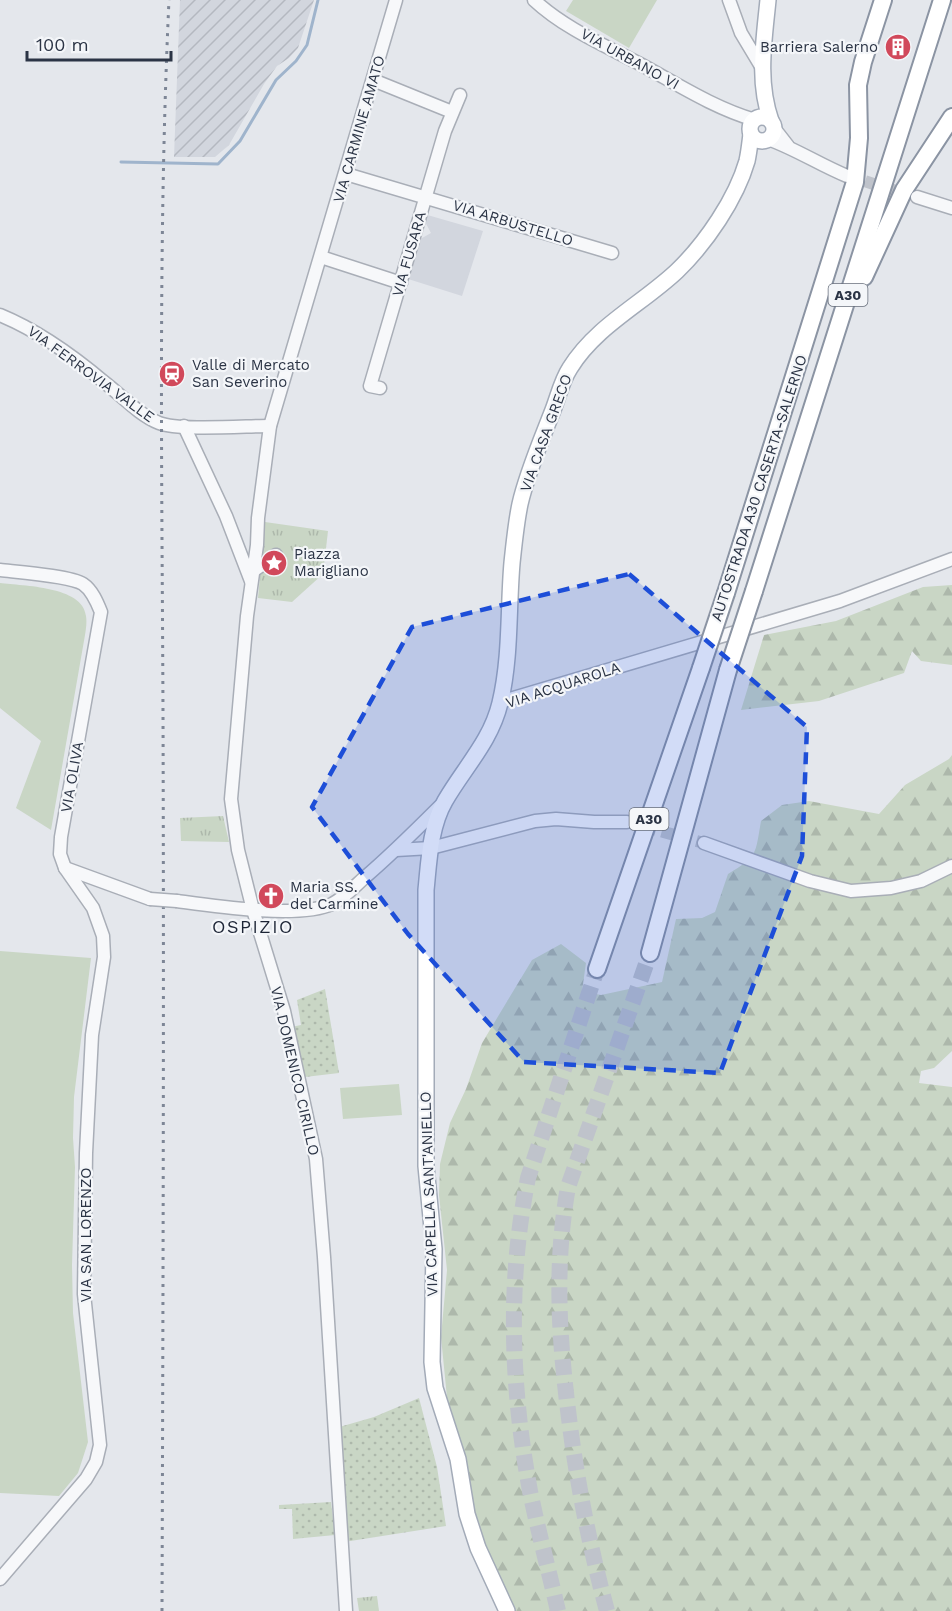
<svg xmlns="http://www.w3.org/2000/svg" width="952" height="1611" viewBox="0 0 952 1611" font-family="'Work Sans',sans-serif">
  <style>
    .built { fill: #d2d6de }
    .industrial { fill: url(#industrial-furrows) }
    .grass { fill: #c9d6c5 }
    .forest { fill: url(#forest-firs) }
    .park { fill: url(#park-tufts) }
    .garden { fill: url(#garden-dots) }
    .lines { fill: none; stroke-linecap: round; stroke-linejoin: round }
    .stream { stroke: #9fb4cc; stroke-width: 3 }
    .minor-tunnel { stroke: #bfc3cb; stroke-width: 12; stroke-dasharray: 12 6; stroke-linecap: butt }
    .highway-tunnel { stroke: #bfc3cb; stroke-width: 16; stroke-dasharray: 16 8; stroke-linecap: butt }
    .minor-casing { stroke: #a9aeb7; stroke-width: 15 }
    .major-casing { stroke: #a3abb8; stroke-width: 18 }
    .highway-casing { stroke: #8b94a3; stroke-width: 20 }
    .minor { stroke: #f7f8fa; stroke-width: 12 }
    .major { stroke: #fff; stroke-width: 15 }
    .highway { stroke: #fff; stroke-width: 16 }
    .rail { stroke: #7d8696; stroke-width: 3; stroke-dasharray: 3 6; stroke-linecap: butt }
    .minor-bridge-casing { stroke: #a9aeb7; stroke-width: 15; stroke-linecap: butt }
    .highway-bridge-casing { stroke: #8b94a3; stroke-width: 20; stroke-linecap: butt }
    .minor-bridge { stroke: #f7f8fa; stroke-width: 12 }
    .highway-bridge { stroke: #fff; stroke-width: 16 }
    .marked { fill: #1d4ed8; fill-opacity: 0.2; stroke: #1d4ed8; stroke-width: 4.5; stroke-dasharray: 12 8; stroke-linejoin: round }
    .labels { text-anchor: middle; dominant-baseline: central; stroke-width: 4.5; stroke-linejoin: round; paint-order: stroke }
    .shield { fill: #f4f6f9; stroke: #676e7b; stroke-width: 1.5 }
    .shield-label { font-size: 14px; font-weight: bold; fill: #2b3445 }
    .poi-label { font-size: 15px; fill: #2b3445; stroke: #f4f6f9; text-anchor: start }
    .street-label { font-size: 15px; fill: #2b3445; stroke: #f4f6f9 }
    .quarter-label { font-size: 18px; letter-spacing: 1.5px; fill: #1d2536; stroke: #f4f6f9 }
  </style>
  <defs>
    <pattern id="industrial-furrows" width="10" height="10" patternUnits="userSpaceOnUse" patternTransform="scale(1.5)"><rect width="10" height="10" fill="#d2d6de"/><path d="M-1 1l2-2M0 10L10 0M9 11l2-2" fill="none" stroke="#b4b8c0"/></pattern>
    <pattern id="forest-firs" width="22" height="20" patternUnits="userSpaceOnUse" patternTransform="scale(1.5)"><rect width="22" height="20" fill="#c9d6c5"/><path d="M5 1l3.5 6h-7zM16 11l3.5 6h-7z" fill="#adb8ab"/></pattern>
    <pattern id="park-tufts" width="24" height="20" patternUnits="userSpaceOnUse" patternTransform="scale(1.5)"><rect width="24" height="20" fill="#c9d6c5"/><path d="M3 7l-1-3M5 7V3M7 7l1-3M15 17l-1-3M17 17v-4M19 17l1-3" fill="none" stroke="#adb8ab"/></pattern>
    <pattern id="garden-dots" width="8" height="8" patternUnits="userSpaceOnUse" patternTransform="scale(1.5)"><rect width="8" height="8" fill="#c9d6c5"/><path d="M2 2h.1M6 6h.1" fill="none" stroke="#adb8ab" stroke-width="1.8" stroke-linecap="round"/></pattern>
  </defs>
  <rect width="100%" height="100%" fill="#e4e7ec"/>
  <polygon class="built" points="424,214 483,231 462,296 405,278 415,242 431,233 423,218"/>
  <polygon class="industrial" points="180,0 314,0 298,48 289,58 277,66 264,84 229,145 215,157 174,157"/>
  <g class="grass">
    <polygon points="573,0 657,0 629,48 566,11"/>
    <path d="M0,583C23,586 83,586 86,616C87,622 86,629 85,635L51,830L16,808L41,741L0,708Z"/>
    <polygon points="0,951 91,958 74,1097 73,1138 75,1167 72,1265 73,1313 88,1442 78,1473 59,1496 0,1493"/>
    <polygon points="399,1084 402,1115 343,1119 340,1088"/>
  </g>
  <g class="forest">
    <polygon points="952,585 952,665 921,661 912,651 904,673 819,701 741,710 764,635 836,621 923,587"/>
    <path d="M952,755V1051L934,1068L921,1071L919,1083L952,1087V1611H516L476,1526L449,1418L441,1337L447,1270L439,1195L440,1164L450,1123L466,1089L482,1043L532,960L561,944L586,963L582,991L601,995L662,982L676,919L702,918L715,912L728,874C758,856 755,855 761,821L782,805L809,801L879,814L905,785L949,759Z"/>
  </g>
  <g class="park">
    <polygon points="265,522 328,531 323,574 292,602 258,598"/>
    <polygon points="223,816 229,842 181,841 180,818"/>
    <polygon points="377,1596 379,1611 359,1611 357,1598"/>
  </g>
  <g class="garden">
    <polygon points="325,989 339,1073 305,1077 291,1027 301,1025 297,1000"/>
    <polygon points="419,1398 437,1467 446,1526 344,1542 336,1428 374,1417"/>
    <polygon points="331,1502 335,1535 293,1539 292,1509 279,1509 279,1505"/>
  </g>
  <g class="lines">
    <polyline class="stream" points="121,162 218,164 240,141 276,80 296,61 307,45 318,0"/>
    <g class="minor-tunnel">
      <polyline points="848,176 909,195"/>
      <polyline points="627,822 704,843"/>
    </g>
    <g class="highway-tunnel">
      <path d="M558,1611C549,1571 538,1531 530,1491C511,1389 507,1281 528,1178L597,969"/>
      <path d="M607,1611C590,1548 577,1483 569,1418C559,1339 554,1266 568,1187L650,953"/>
    </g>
    <defs>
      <g id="minor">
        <path d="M534,0C564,28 604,45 640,64C677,84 714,108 755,120"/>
        <polyline points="729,0 741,33 762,68"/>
        <polyline points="373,80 452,112"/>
        <polyline points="774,128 788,146"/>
        <path d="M768,139C796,149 820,165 847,176"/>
        <polyline points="346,174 612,253"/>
        <polyline points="917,197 952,208"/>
        <polyline points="321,257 401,283"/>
        <path d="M0,315C39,331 72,355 104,382C121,395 139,415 159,423C179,431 245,426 270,426"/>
        <polyline points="380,388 370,386 445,131 460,95"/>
        <polyline points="184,426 226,516 251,581"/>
        <path d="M0,570C17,572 71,576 83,584C92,590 97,602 101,612L61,837L60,854L65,868L93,908L103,936L104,957L92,1035L86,1153L84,1294L100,1445L96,1462L86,1479L0,1579"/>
        <polyline points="253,571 276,555"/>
        <polyline points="500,702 840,601 952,559"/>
        <polyline points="704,843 810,881 851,891 891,888 921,881 952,866"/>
        <polyline points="396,850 431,848 535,821 556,819 594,822 627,822"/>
        <polyline points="65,868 150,899"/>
        <path d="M177,901C214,906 299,919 332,904C344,898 354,887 364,878C391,855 415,831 440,806"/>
        <polyline points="346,1611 324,1257 316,1159 284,1011 253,910 238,850 231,799 247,616 257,545 258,518 270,426 396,0"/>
      </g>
      <g id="major">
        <path d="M768,0C764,41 757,81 771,121"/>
        <circle cx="762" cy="129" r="12"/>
        <path d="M507,1611L478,1548L467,1514L458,1459L435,1388L432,1362L434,1249L426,1166V890C429,861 430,827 445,801C464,768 491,741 500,703C511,657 508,609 512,563C514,544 516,523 520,504C527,473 541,441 553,410C558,397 562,380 570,368C596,326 642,304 677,271C706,243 736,199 747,161C749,152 750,142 751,134"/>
      </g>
      <g id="highway">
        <polyline points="864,277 904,190 952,117"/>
        <polyline points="754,591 942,0"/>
        <polyline points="726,593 855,182 859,138 858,85 863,62 883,0"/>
        <polyline points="650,953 728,670"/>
        <polyline points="597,969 701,668"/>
      </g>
    </defs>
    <use href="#minor" class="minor-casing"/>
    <use href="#major" class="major-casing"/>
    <use href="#highway" class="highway-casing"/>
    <use href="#minor" class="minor"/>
    <use href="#major" class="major"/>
    <use href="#highway" class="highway"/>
    <path class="rail" d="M162,1611C163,1311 164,1012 163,712C162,475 158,237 169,0"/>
    <defs>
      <polyline id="minor-bridge" points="150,899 177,901"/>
      <g id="highway-bridge">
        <polyline points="701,668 726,593"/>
        <polyline points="728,670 754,591"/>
      </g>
    </defs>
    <use href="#minor-bridge" class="minor-bridge-casing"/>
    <use href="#highway-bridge" class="highway-bridge-casing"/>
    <use href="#minor-bridge" class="minor-bridge"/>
    <use href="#highway-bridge" class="highway-bridge"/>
  </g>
  <path class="marked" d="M629,574L807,727L802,856L720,1073L524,1062L408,934L312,807L412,627Z"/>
  <defs>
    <symbol id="building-disc" viewBox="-11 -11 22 22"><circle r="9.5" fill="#d1495b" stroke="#f4f6f9"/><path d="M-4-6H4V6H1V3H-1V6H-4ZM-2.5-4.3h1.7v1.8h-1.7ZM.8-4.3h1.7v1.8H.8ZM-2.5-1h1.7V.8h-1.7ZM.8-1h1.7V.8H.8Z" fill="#fff"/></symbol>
    <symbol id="station-disc" viewBox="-11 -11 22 22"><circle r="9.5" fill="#d1495b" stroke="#f4f6f9"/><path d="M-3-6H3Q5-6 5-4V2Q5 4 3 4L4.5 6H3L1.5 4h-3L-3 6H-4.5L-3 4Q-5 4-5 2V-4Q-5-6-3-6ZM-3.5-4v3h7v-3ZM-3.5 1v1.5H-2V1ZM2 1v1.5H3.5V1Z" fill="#fff"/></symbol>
    <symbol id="sight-disc" viewBox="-11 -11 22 22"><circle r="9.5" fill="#d1495b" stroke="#f4f6f9"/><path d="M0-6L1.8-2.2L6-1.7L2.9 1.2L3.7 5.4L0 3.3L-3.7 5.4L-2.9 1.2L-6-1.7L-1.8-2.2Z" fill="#fff"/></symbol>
    <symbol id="church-disc" viewBox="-11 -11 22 22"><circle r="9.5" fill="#d1495b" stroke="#f4f6f9"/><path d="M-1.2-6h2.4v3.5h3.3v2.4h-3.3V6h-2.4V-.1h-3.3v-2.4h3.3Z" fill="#fff"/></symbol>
  </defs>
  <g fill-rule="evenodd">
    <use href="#building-disc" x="883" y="32" width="30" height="30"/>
    <use href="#station-disc" x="157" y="359" width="30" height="30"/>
    <use href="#sight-disc" x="259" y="548" width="30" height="30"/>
    <use href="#church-disc" x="256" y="881" width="30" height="30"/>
  </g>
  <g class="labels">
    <g class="shield">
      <rect x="828.5" y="284" width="39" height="22" rx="4.5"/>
      <rect x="629.5" y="808" width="39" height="22" rx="4.5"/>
    </g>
    <g class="shield-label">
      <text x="848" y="295">A30</text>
      <text x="649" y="819">A30</text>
    </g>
    <g class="poi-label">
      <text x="878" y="47" text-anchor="end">Barriera Salerno</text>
      <text x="192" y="365">Valle di Mercato<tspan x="192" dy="17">San Severino</tspan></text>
      <text x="294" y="554">Piazza<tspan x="294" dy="17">Marigliano</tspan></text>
      <text x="290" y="887">Maria SS.<tspan x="290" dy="17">del Carmine</tspan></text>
    </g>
    <g class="street-label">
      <text transform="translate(630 59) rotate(29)">VIA URBANO VI</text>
      <text transform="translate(359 129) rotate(-74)">VIA CARMINE AMATO</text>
      <text transform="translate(513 223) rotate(17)">VIA ARBUSTELLO</text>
      <text transform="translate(409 254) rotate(-74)">VIA FUSARA</text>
      <text transform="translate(91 374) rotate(36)">VIA FERROVIA VALLE</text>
      <text transform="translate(546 433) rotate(-70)">VIA CASA GRECO</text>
      <text transform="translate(759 488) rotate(-72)">AUTOSTRADA A30 CASERTA-SALERNO</text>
      <text transform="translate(563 685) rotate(-18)">VIA ACQUAROLA</text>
      <text transform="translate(72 777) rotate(-80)">VIA OLIVA</text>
      <text transform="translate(295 1071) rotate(77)">VIA DOMENICO CIRILLO</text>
      <text transform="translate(429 1194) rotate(-92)">VIA CAPELLA SANT'ANIELLO</text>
      <text transform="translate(86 1235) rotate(-90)">VIA SAN LORENZO</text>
    </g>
    <g class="quarter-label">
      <text x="253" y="926">OSPIZIO</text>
    </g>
  </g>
  <path d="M27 51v9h144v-9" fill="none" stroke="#2b3445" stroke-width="3"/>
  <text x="36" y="51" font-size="18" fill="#2b3445" stroke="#f4f6f9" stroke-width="4.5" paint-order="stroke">100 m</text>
</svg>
